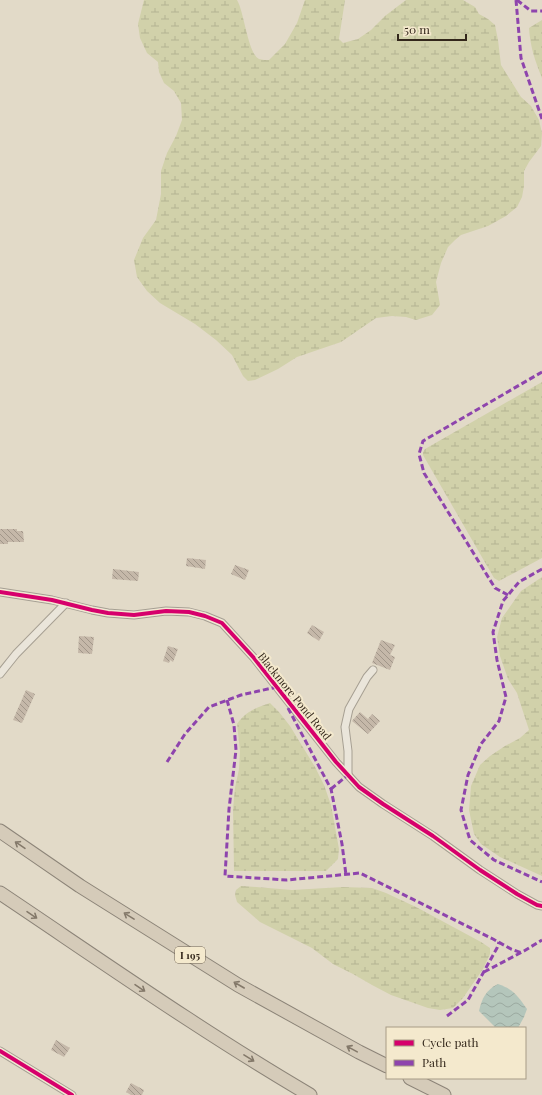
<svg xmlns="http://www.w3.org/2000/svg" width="542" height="1095" viewBox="0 0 542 1095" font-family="'Playfair Display',serif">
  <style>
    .wetland { fill: url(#wetland-marsh) }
    .water { fill: url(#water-waves) }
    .building { fill: url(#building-back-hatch) }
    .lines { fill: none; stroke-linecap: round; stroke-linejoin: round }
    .minor-casing { stroke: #a69f92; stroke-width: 9 }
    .motorway-casing { stroke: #8c8478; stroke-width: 15 }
    .minor { stroke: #eae5da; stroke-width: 7 }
    .motorway { stroke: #d5cbb9; stroke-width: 13 }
    .quiet { stroke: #8e44ad; stroke-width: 3; stroke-dasharray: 6 3; stroke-linecap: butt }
    .cycleway-casing { stroke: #f4e9cd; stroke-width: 6 }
    .cycleway { stroke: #d6006c; stroke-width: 4 }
    .oneway { stroke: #84796a }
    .labels { text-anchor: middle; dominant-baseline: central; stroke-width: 4; stroke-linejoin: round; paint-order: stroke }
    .shield { fill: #f4e9cd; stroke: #6d6150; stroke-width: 1 }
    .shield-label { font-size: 10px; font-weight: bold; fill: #33271b }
    .street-label { font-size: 11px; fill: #33271b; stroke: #f4e9cd }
  </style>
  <defs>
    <pattern id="wetland-marsh" width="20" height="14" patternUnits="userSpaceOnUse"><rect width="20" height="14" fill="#d1d1aa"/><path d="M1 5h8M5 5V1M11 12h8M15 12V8" fill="none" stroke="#b4b392"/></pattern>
    <pattern id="water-waves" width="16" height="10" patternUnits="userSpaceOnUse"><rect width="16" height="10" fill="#b4c6bb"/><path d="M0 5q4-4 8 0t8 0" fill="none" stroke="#9baaa0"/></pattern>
    <pattern id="building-back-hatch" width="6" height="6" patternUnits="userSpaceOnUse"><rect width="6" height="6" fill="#c5b8a9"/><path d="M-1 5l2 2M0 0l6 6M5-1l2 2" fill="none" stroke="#a19689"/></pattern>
  </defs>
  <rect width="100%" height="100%" fill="#e2dac8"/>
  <g class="wetland">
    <path d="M144,0H237C244,11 248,54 259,59C262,60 266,60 269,60L285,44L297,23L305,0H345L339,39L343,43L358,39L371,30L385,16L406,0H463L475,7L479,14L488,19L495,25L498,40L501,65L521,97L531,106L539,120L542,133L541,146L529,162L524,171V186L522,197L517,207L506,216L488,226L461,235L455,240L448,247L441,263L436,282L440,305L432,315L416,320L406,317L392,316L376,318L341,342L297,357L278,369L255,380L248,381L243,376L232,355L216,340L195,324L160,303L147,291L137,277L134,260L143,238L156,220L161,194V171L167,153L176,136L182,120L181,103L174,91L164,83L159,72L158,62L147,53L140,38L138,24Z"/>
    <path d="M542,20V78C535,61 530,46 529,28Z"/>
    <polygon points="542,382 542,558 499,581 494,578 423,455 423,452 425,449"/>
    <polygon points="542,577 542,876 500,857 481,844 474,834 469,810 471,786 480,765 490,756 505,746 520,738 529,730 517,693 508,679 500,656 497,637 502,618 521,591"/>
    <path d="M270,703L279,712L290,726L315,767L324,785L331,805L339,849L338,859L326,871H234L233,809L235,788L239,769L240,751L237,724C246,711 256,708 270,703Z"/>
    <polygon points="241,886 256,887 292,890 343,887 372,888 386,893 418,908 481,942 490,948 490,954 483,969 463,998 453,1008 440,1010 428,1008 391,995 372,985 353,974 333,964 312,948 260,922 237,902 235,895 236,890"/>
  </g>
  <path class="water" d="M498,984C513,989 518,996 527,1009L524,1017L518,1028H496L479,1011C482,998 486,990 498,984Z"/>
  <g class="building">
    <polygon points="0,529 17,529 17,531 23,531 24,542 8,542 8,544 0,544"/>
    <polygon points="187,558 206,560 205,569 186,566"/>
    <polygon points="235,565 249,570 245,580 231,574"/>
    <polygon points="113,569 139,572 138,581 112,579"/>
    <polygon points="312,625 324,632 319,641 307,633"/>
    <polygon points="79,636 94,637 92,654 78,653"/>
    <polygon points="381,640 395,645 390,655 395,657 390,670 372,663"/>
    <polygon points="168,646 178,649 173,662 170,660 169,663 163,661"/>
    <polygon points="26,690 35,694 22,723 13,720"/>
    <polygon points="360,712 368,719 372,714 380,721 368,734 352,721"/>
    <polygon points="56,1040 70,1048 64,1057 51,1050"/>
    <polygon points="131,1083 144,1090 142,1095 131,1095 126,1092"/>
  </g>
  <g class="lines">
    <defs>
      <g id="minor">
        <polyline points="0,592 52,600 92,610 108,613 134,615 166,611 189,612 205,616 222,623 254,658 336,762 359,787 383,804 433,836 480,870 517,894 537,905 542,906"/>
        <polyline points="0,674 16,654 66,603"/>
        <polyline points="348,775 348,751 345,727 349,709 367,677 373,670"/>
        <polyline points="0,1051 72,1095"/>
      </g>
      <g id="motorway">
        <polyline points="0,831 80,886 238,985 359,1052 387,1066"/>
        <path d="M0,893C103,962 204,1033 310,1095"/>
        <polyline points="410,1078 444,1095"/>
      </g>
    </defs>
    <use href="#minor" class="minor-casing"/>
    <use href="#motorway" class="motorway-casing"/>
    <use href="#minor" class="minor"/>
    <use href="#motorway" class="motorway"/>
    <g class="quiet">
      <polyline points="516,0 521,58 542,119"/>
      <polyline points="517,0 531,11 542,11"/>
      <polyline points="542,569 519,582 503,601 493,632 497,660 506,697 499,721 481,744 468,775 461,810 470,840 494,860 542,882"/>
      <polyline points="508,595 495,588 424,473 419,454 423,441 542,372"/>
      <polyline points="227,700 234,725 236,750 229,809 225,876 287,880 360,873 493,939 511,949 522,953"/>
      <polyline points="288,708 331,789 342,844 346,875"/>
      <polyline points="167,762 185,734 209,707 241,695 277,687 278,690"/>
      <polyline points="331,789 348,775"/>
      <polyline points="484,972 524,951 542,940"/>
      <polyline points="447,1016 468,1000 497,948 499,942"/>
    </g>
    <defs>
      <g id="cycleway">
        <polyline points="0,592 52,600 92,610 108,613 134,615 166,611 189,612 205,616 222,623 254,658 336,762 359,787 383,804 433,836 480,870 517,894 537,905 542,906"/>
        <polyline points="0,1051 72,1095"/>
      </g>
    </defs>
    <use href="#cycleway" class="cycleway-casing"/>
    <use href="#cycleway" class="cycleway"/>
  </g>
  <defs><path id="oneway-shaft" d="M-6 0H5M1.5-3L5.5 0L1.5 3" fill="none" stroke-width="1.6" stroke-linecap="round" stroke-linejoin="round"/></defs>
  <g class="oneway">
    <use href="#oneway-shaft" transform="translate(20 845) rotate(-146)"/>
    <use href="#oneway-shaft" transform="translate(32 915) rotate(34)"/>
    <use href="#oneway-shaft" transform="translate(129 916) rotate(-148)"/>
    <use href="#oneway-shaft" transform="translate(239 985) rotate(-150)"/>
    <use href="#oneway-shaft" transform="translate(140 988) rotate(34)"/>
    <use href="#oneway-shaft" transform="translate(352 1049) rotate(-151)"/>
    <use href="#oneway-shaft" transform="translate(249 1058) rotate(32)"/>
  </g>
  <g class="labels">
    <rect class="shield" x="175" y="947" width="30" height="16" rx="3"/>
    <g class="shield-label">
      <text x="190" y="955">I 195</text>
    </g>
    <g class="street-label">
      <text transform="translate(295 696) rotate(51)">Blackmore Pond Road</text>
    </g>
  </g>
  <rect x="386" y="1027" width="140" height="52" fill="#f4e9cd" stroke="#a79b86"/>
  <rect x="394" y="1040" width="20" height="6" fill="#d6006c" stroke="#a79b86"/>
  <text x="422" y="1047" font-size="12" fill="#33271b">Cycle path</text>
  <rect x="394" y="1060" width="20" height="6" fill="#8e44ad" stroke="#a79b86"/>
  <text x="422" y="1067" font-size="12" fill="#33271b">Path</text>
  <path d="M398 34v6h68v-6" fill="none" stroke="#33271b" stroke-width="2"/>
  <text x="404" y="34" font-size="12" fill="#33271b" stroke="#f4e9cd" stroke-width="3" paint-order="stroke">50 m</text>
</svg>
